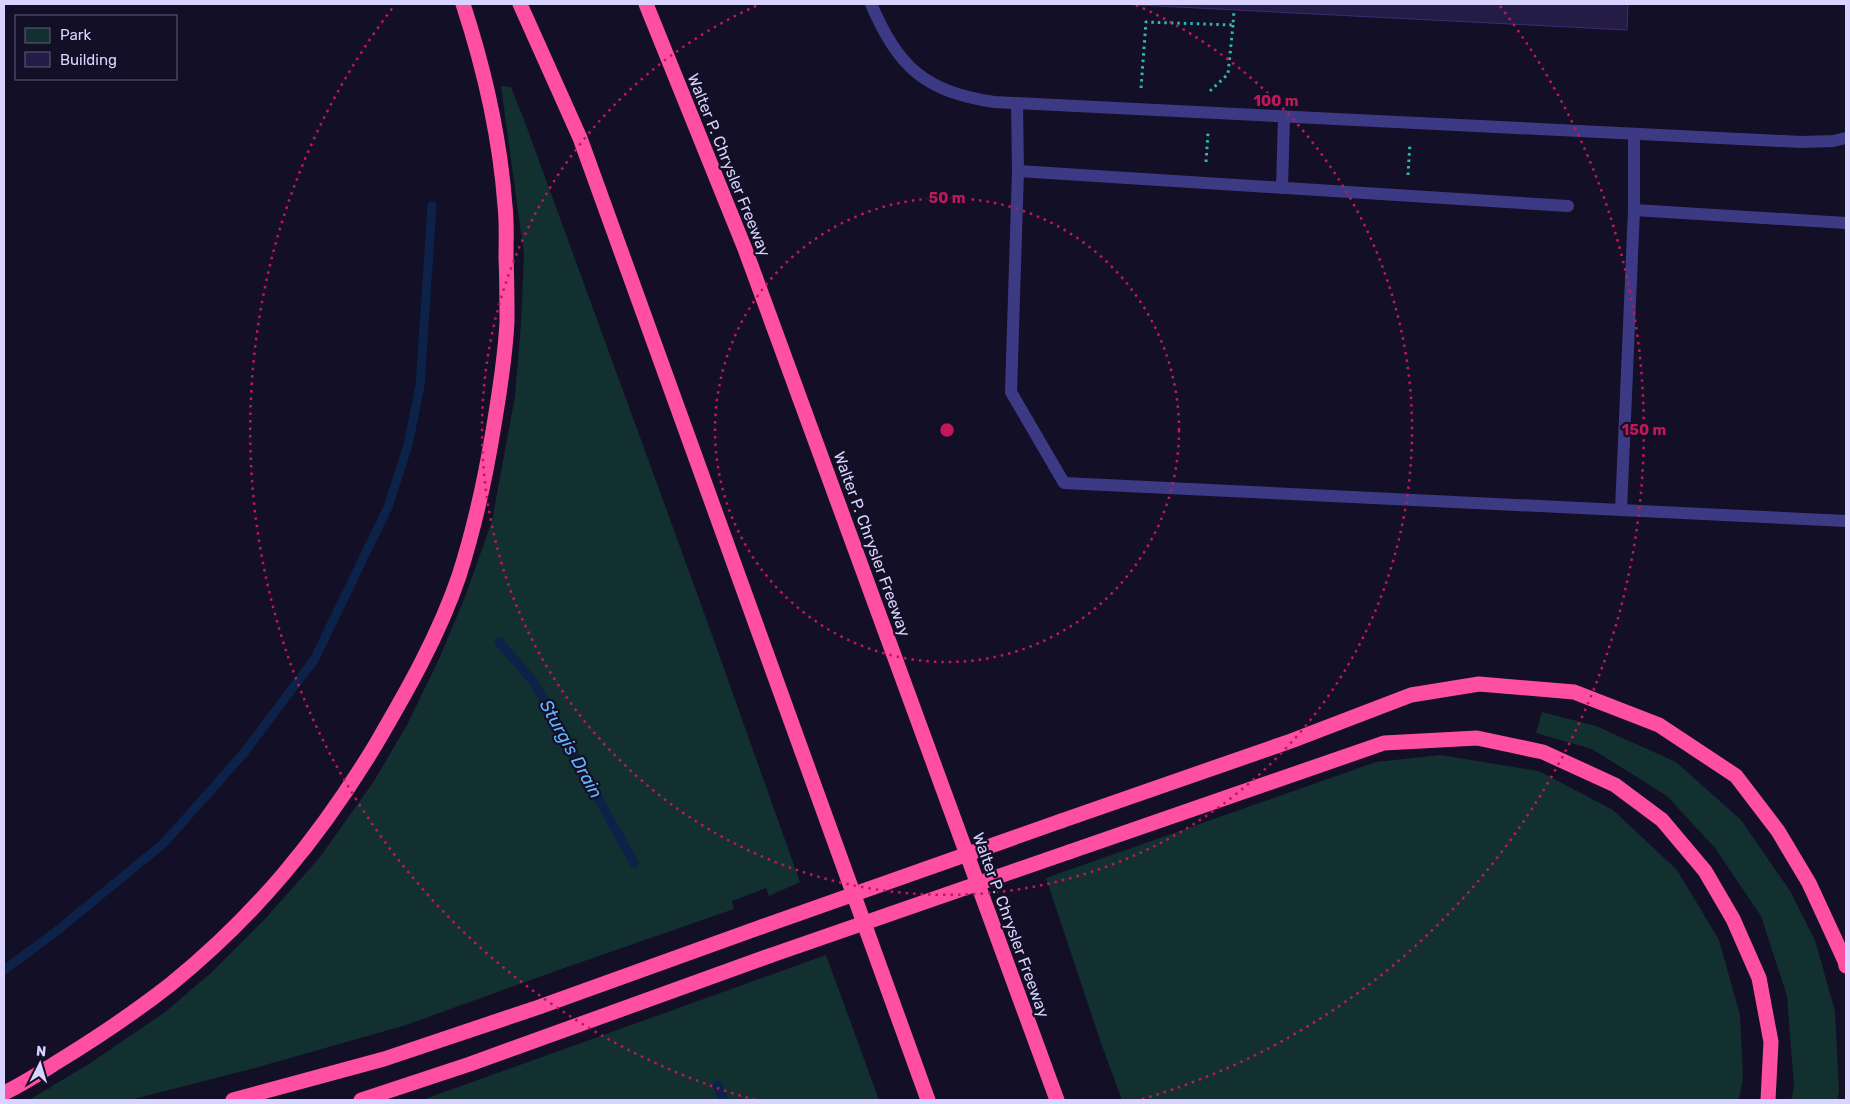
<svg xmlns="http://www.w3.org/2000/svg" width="1850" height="1104" viewBox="0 0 1850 1104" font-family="Rubik,sans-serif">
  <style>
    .green { fill: #12302f }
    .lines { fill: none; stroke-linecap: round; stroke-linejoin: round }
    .stream { stroke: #0c2248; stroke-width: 9 }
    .building { fill: #241b47; stroke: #3b2d73 }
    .path { stroke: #2fb8b0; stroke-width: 3; stroke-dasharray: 2.5 4; stroke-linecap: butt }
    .service { stroke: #3d3a85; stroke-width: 12 }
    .motorway { stroke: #ff4fa3; stroke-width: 15 }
    .motorway-bridge { stroke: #ff4fa3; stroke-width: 15 }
    .ring { fill: none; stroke: #c2185b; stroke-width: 2.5; stroke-dasharray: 2.5 5 }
    .labels { text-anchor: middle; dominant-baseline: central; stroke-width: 4.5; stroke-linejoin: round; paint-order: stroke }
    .street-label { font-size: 16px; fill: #d9d4ff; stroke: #130f26 }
    .water-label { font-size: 18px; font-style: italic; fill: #62b6ff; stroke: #130f26 }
    .centre { fill: #c2185b; stroke: #130f26; stroke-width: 2.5 }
    .ring-label { font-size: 15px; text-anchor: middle; font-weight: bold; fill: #c2185b; stroke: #130f26; stroke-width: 4.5; stroke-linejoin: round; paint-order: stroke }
  </style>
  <rect width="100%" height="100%" fill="#130f26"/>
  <g class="green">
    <polygon points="501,86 511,87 526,125 702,607 800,882 769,896 766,888 732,901 734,909 567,967 406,1025 251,1069 130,1100 29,1100 92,1062 165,1012 211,973 265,919 320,857 374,781 407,725 439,659 465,597 492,521 515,396 521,324 524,255"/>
    <polygon points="1542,712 1596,726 1676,762 1741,820 1790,891 1815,940 1835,1011 1839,1092 1837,1100 1791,1100 1794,1087 1787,996 1761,916 1715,848 1667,796 1592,749 1536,733"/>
    <polygon points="1440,755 1539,771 1613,810 1677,870 1719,940 1740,1015 1743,1078 1739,1100 1122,1100 1101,1043 1046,878 1376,762"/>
    <polygon points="826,955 879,1100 422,1100"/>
  </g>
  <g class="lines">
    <g class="stream">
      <polyline points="499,642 534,682 634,863"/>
      <polyline points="4,970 53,934 164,843 243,754 314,660 388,507 408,445 420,386 432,206"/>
      <polyline points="717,1085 724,1100"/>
    </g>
  </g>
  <polygon class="building" points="1119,4 1628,4 1627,30"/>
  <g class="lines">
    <g class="path">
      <polyline points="1141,88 1146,22 1233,25 1234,10"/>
      <polyline points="1210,91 1228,74 1233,25"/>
      <polyline points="1206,162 1208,133"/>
      <polyline points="1408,175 1410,143"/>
    </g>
    <g class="service">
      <path d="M871,4C899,68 924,91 994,102L1801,142L1833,141L1846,138"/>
      <polyline points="1017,103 1018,171 1011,392 1064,483 1846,521"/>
      <polyline points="1018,171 1568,206"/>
      <polyline points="1282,188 1284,116"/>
      <polyline points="1634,210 1846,223"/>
      <polyline points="1621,510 1634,210 1634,134"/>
    </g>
    <g class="motorway">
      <polyline points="520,4 580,138 928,1100"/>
      <polyline points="646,4 745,249 1057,1100"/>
      <polyline points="1061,821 1291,741 1411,695 1479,684 1574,692 1659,725 1736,776 1778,831 1809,883 1845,961 1846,966"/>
      <polyline points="1069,852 1384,743 1477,738 1543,752 1615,785 1662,820 1705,871 1733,919 1759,978 1771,1042 1768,1100"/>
      <path d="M4,1093C21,1085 38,1074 54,1064C95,1039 134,1013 171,984C256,915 320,837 376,744C407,691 439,635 459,576C474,529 485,480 493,431C499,396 505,359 507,322C507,301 507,279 506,258C506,241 507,223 505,206C500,138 484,68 463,4"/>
      <polyline points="233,1100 384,1059 539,1007 761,927"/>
      <polyline points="361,1100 470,1064 769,956"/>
    </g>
    <g class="motorway-bridge">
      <polyline points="761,927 1061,821"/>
      <polyline points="769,956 1069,852"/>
    </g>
  </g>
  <g class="ring">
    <circle cx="947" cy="430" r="232"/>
    <path d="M1136 5A465 465 0 1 1 758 5"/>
    <path d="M755 1100A697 697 0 0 1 394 6M1500 6A697 697 0 0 1 1139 1100"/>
  </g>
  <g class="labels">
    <g class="street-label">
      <text transform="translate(729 165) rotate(68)">Walter P. Chrysler Freeway</text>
      <text transform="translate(872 544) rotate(70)">Walter P. Chrysler Freeway</text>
      <text transform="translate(1011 925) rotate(70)">Walter P. Chrysler Freeway</text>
    </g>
    <g class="water-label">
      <text transform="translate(571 749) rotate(61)">Sturgis Drain</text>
    </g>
  </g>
  <circle cx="947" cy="430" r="8" class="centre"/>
  <g class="ring-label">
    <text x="1276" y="106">100 m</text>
    <text x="947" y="203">50 m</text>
    <text x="1644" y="435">150 m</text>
  </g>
  <rect width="1850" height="1104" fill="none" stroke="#d9d4ff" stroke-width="10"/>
  <rect x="15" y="15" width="162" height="65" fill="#130f26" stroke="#625e7d"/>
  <rect x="25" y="28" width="25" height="15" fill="#12302f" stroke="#625e7d"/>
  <text x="60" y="40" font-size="15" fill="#d9d4ff">Park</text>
  <rect x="25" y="52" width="25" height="15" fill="#241b47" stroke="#625e7d"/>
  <text x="60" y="65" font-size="15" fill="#d9d4ff">Building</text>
  <g transform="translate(40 1064) rotate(5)" stroke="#130f26" stroke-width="4" paint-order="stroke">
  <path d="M0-4L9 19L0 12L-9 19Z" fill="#d9d4ff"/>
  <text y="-8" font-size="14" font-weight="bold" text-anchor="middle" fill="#d9d4ff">N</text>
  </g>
</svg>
